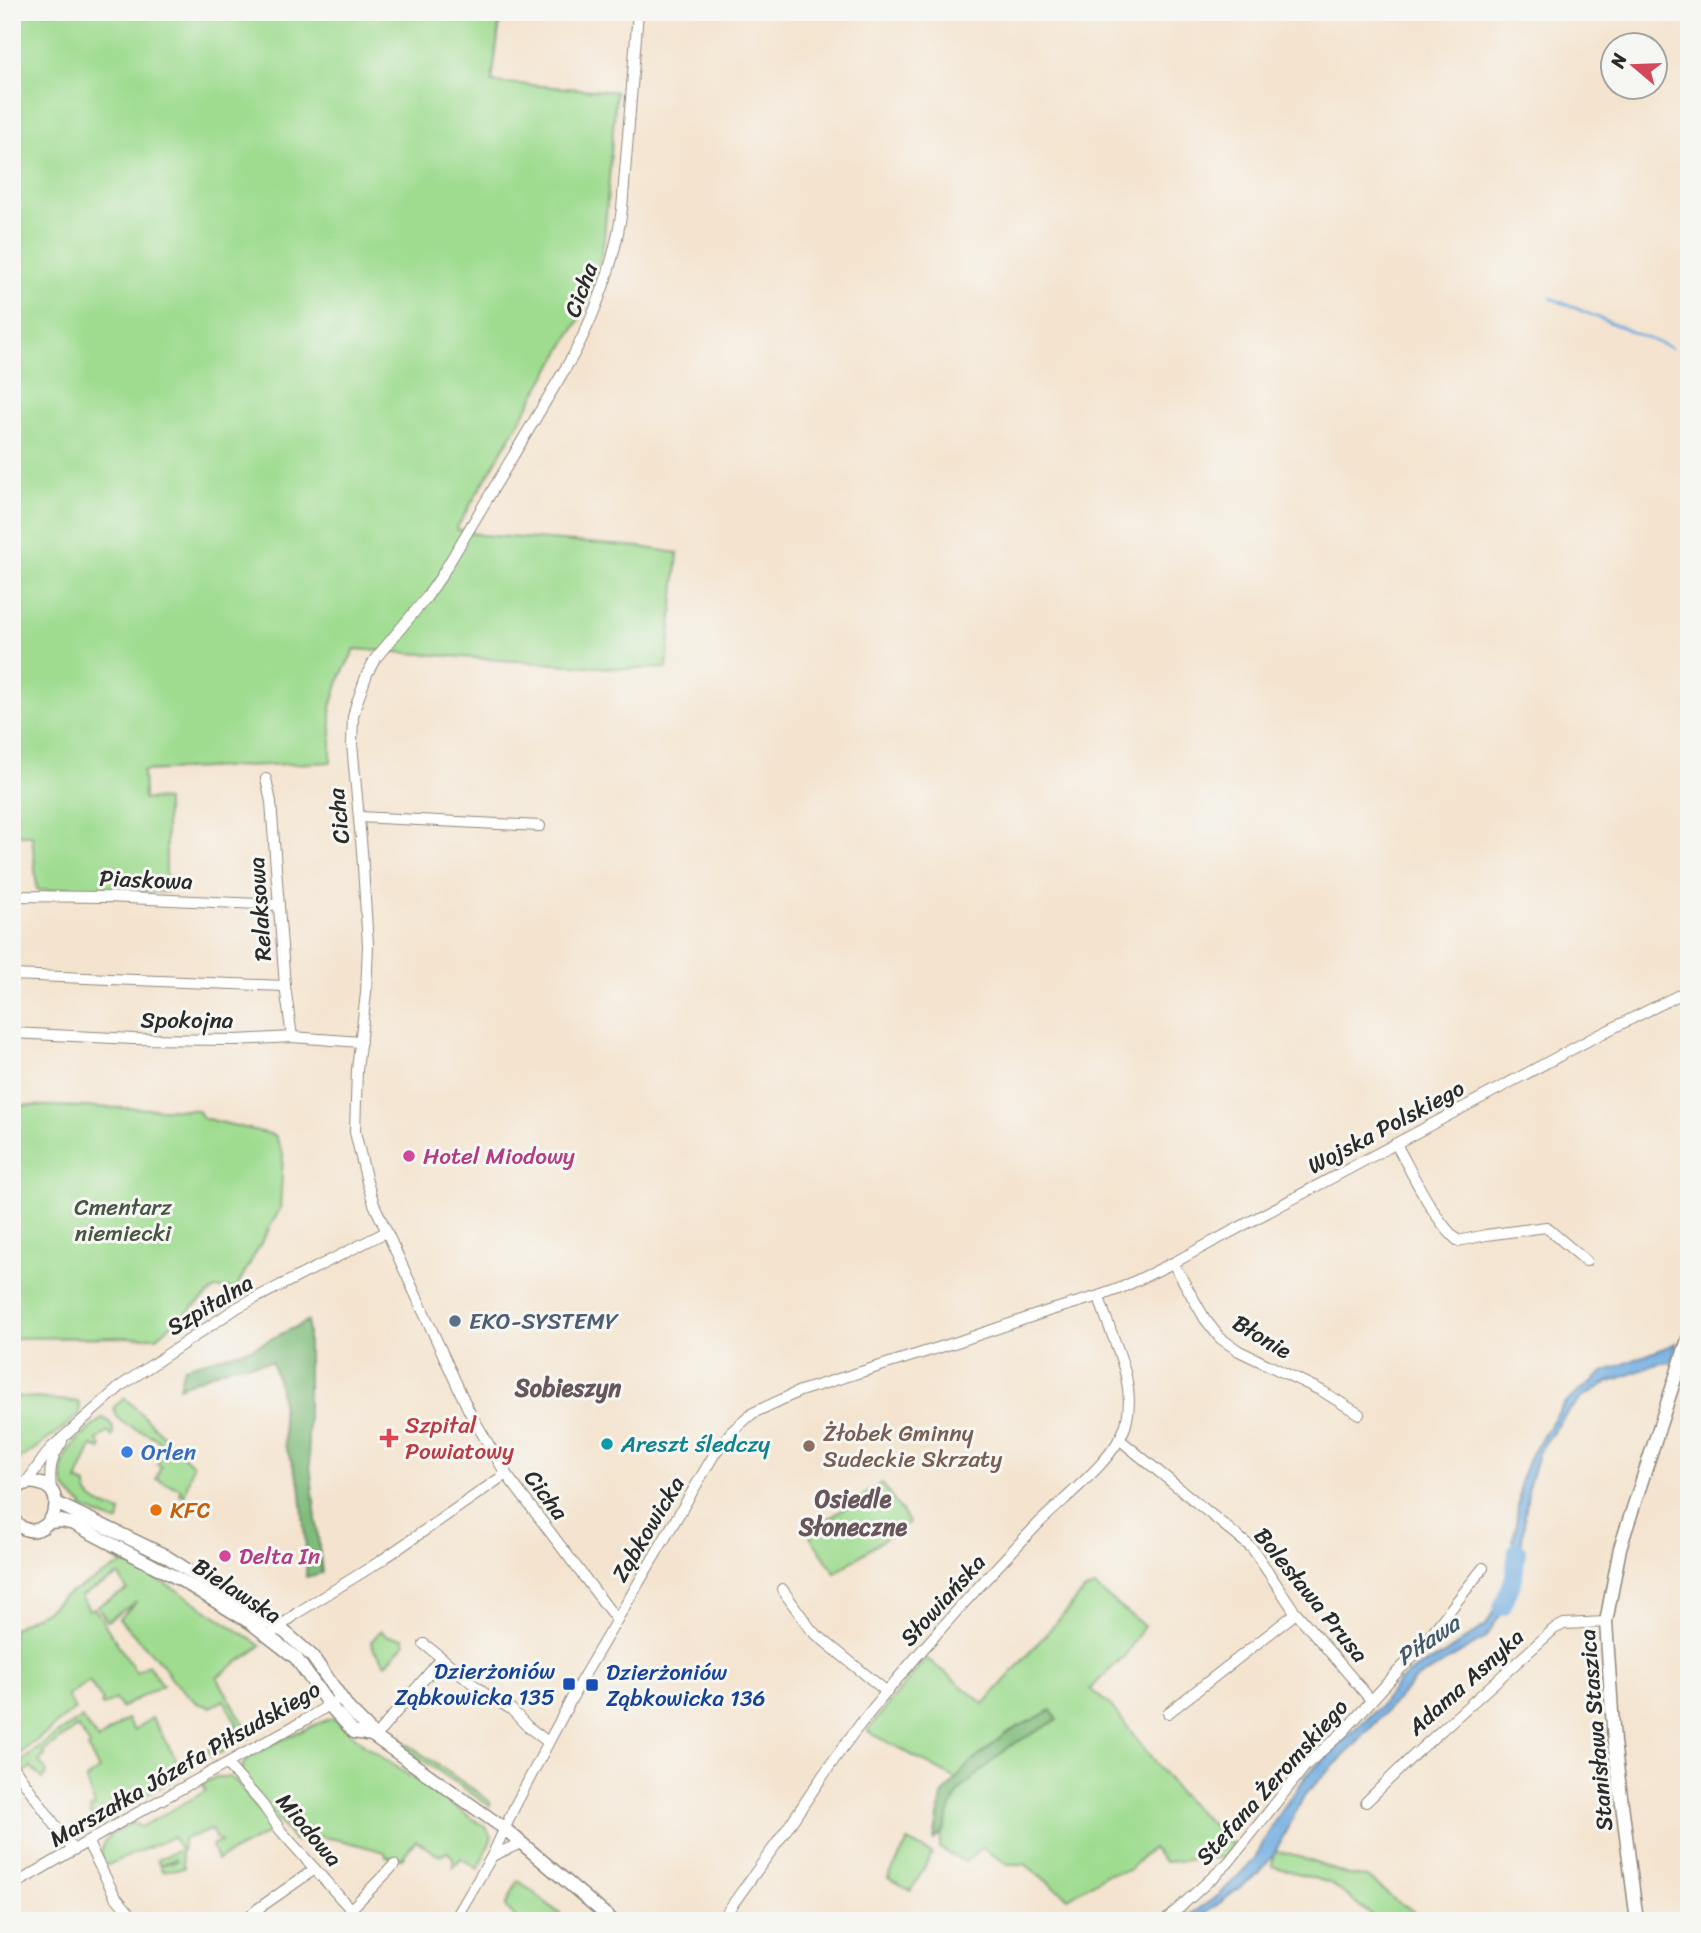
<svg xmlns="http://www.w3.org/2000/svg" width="1701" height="1933" viewBox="0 0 1701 1933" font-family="Sriracha,sans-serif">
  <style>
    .green { fill: #9fdc90; stroke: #65845e; stroke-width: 2 }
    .forest { fill: #7fbc7a; stroke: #557452; stroke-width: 2 }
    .water { fill: #6eabe0; stroke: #4c6b86; stroke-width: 2 }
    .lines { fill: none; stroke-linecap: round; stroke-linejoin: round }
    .stream { stroke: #6eabe0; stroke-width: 2.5 }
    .river { stroke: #6eabe0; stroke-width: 18 }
    .minor-casing { stroke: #90887d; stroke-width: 12 }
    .major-casing { stroke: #90887d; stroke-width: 15 }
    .minor { stroke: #fff; stroke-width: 10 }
    .major { stroke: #fff; stroke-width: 12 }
    .hotel-dot { fill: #d1479c; stroke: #f6f6f2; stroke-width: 2.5 }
    .service-dot { fill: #5c6f8a; stroke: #f6f6f2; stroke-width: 2.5 }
    .health-dot { fill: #e0444e; stroke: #f6f6f2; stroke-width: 2.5 }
    .culture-dot { fill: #0f9aa8; stroke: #f6f6f2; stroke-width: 2.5 }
    .education-dot { fill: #8d6e63; stroke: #f6f6f2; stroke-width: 2.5 }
    .shop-dot { fill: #3f7fe0; stroke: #f6f6f2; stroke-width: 2.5 }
    .food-dot { fill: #e8710a; stroke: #f6f6f2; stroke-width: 2.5 }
    .transit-dot { fill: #1a4fb4; stroke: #f6f6f2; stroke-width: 2.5 }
    .labels { text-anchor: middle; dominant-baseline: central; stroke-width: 6; stroke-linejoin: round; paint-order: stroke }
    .street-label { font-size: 23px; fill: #2b2b2b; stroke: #f6f6f2 }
    .hotel-label { font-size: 23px; fill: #b23c85; stroke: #f6f6f2; text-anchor: start }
    .park-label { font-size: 23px; fill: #485744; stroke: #f6f6f2 }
    .service-label { font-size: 23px; fill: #4e5e75; stroke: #f6f6f2; text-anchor: start }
    .health-label { font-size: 23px; fill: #be3a42; stroke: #f6f6f2; text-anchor: start }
    .education-label { font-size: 23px; fill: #785e54; stroke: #f6f6f2; text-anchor: start }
    .culture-label { font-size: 23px; fill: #0d838f; stroke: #f6f6f2; text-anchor: start }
    .shop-label { font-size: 23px; fill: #366cbe; stroke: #f6f6f2; text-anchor: start }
    .food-label { font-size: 23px; fill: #c56008; stroke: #f6f6f2; text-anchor: start }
    .transit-label { font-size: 23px; fill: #164399; stroke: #f6f6f2; text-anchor: end }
    .neighbourhood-label { font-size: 24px; font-weight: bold; fill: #67565c; stroke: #f6f6f2 }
    .water-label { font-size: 24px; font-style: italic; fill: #42586a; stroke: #f6f6f2 }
  </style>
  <rect width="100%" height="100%" fill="#f6f6f2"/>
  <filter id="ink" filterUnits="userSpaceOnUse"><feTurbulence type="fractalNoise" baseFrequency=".0143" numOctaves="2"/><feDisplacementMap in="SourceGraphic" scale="14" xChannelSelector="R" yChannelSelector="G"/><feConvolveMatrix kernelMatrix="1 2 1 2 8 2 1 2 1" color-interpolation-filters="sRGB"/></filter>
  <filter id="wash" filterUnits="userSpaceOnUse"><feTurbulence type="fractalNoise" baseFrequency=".00686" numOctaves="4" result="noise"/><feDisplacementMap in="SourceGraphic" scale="28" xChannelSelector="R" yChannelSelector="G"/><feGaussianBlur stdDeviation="1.57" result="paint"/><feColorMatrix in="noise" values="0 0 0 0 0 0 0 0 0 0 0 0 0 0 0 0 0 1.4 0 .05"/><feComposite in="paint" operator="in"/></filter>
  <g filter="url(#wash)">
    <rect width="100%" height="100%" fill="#f4e4cf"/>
    <g class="green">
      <polygon points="12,12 501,12 492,82 616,92 604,239 597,276 579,320 456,529 481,535 640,547 678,553 667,668 625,669 355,649 341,675 331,707 331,762 143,771 144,799 166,800 166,892 37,890 32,835 12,835"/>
      <polygon points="12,1105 198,1110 203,1118 275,1135 283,1154 280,1209 236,1288 215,1289 157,1337 12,1338"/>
      <polygon points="12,1396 79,1402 80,1413 62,1429 12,1465"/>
      <path d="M125,1398L193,1465L184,1496L180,1494L181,1489L156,1479L161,1466L157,1465L164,1449C155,1426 116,1433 114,1407Z"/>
      <path d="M102,1418C111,1420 115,1429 112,1437L108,1432L97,1440L101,1446V1449L92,1446L77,1481L86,1485C86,1503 107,1507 121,1512L119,1521L115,1522L82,1508L83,1505C73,1499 65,1491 63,1480C56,1452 84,1435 102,1418Z"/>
      <polygon points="882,1483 909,1522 835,1573 808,1533"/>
      <polygon points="112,1557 174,1588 261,1646 217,1677 251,1736 212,1757 208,1750 238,1734 234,1726 237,1724 224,1700 211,1707 197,1703 172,1680 163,1665 119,1619 137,1601 107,1621 97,1606 127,1590 119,1575 81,1596 89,1610 94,1608 136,1672 148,1665 163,1685 121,1708 115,1699 103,1706 101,1704 103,1701 89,1681 67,1696 75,1709 12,1760 12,1629 52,1607 61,1598 123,1564"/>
      <polygon points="1095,1587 1144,1626 1126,1654 1090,1689 1111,1706 1180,1794 1233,1845 1224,1857 1165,1862 1152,1848 1129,1870 1106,1875 1068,1898 1025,1864 1008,1864 982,1848 965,1862 939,1848 945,1806 962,1782 867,1731 926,1658 984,1704 1085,1590"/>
      <polygon points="381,1630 386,1636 403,1638 405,1644 386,1664 374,1650 371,1642"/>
      <polygon points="82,1718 98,1740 127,1719 134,1730 152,1718 184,1773 107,1817 91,1821 90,1808 95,1807 86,1779 99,1770 88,1748 90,1745 77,1727 43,1752 45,1756 39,1761 47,1772 43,1779 31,1767 23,1773 20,1770 23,1760 55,1735"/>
      <path d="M333,1718L367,1747L485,1827L492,1836L491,1840L478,1869L461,1858L453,1867V1858L448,1852L438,1855L416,1840L402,1858L396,1859L386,1856L385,1852L344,1841L319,1836L312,1843L294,1840L242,1777C241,1771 241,1766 246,1761C257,1749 316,1724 333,1718Z"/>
      <polygon points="387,1730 490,1801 490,1806 389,1737 386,1734"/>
      <path d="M216,1777H229L237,1782L274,1828L271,1832L217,1860L212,1845L221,1842L215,1838L212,1830L183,1839V1849L181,1851L184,1868L162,1871L160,1865L176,1861L175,1859L159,1865L157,1859L181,1850L173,1837L105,1866C93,1839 113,1834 133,1823L141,1827L204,1792L206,1790L202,1785Z"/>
      <polygon points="908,1841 932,1854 911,1891 888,1878"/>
      <polygon points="1274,1851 1291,1854 1348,1875 1367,1877 1395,1900 1411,1909 1422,1921 1379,1921 1330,1883 1272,1866"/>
      <polygon points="518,1880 560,1914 566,1921 520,1921 505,1907"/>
    </g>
    <g class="forest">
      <polygon points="308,1321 308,1447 322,1573 306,1577 307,1559 300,1484 285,1445 280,1389 272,1362 231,1366 179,1387 184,1367 252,1348"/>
      <polygon points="1051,1710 1057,1720 1008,1747 959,1791 951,1807 944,1830 934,1840 942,1796 966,1767 1006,1733"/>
    </g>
    <polygon class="water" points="1677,1343 1672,1362 1657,1364 1605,1384 1583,1397 1567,1413 1538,1453 1529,1485 1521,1548 1505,1608 1485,1638 1414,1681 1355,1745 1305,1794 1274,1854 1259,1873 1196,1921 1181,1921 1219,1895 1240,1874 1255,1858 1277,1817 1307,1775 1379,1707 1399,1681 1418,1667 1441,1656 1486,1625 1502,1597 1516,1524 1521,1479 1531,1454 1564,1404 1603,1372"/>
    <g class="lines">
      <g class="stream">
        <polyline points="1551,298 1671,348"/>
        <polyline points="1681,351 1689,374"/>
      </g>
      <polyline class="river" points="1502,1607 1514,1578 1517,1550"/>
    </g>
  </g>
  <g filter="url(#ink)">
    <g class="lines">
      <defs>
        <g id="minor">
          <polyline points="266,779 271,802 285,986 292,1037"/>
          <polyline points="359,817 540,826"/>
          <polyline points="12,896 106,897 279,905"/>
          <polyline points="12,975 285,986"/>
          <polyline points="12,1033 134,1039 236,1040 292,1037 361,1042"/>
          <path d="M1396,1144C1412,1173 1434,1220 1458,1241L1486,1235L1546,1227L1586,1261"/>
          <polyline points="1173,1263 1205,1319 1220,1338 1239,1351 1322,1391 1359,1414"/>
          <polyline points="1119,1439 1252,1548 1293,1609 1371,1700"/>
          <polyline points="26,1483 50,1449 122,1385 238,1307 386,1232"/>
          <path d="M51,1491C49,1470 50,1460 62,1442"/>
          <polyline points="782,1589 812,1631 887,1692"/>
          <path d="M616,1619L506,1474L469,1411L374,1204L367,1182L355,1132L357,1070L366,993L368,945L362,851L352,744L353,717L356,705L367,674L375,659L426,598L440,578L574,354C598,308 615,261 622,209L638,12"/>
          <polyline points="275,1631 297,1613 379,1562 506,1474"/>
          <polyline points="424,1644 442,1658"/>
          <polyline points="1168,1713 1296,1613"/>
          <polyline points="375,1737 442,1658 484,1693 511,1709 527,1726 548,1742"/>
          <polyline points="227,1764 262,1804 281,1831 361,1921"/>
          <polyline points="12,1765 73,1850"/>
          <polyline points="1366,1802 1413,1756 1554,1629 1564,1624 1606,1622"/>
          <polyline points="87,1841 115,1896 136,1921"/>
          <polyline points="492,1856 521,1843"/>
          <polyline points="12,1886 121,1822 305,1720 334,1702"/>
          <polyline points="351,1909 394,1865"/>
          <polyline points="245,1921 259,1908 315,1869"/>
          <polyline points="454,1921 492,1856 515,1806 582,1679 715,1453 731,1432 753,1413 800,1391 957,1342 1048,1311 1099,1296 1121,1288 1173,1263 1591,1039 1689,990"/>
          <path d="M721,1921C739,1895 758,1869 777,1843C807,1801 833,1757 866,1717C920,1650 979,1585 1039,1523C1065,1497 1116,1459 1126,1424C1138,1379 1110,1338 1099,1296"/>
          <polyline points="1165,1921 1228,1863 1306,1765 1344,1731 1400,1669 1413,1657 1483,1568"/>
        </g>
        <g id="major">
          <path d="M12,1494C18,1486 26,1481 36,1483C79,1489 42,1558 12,1518"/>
          <polyline points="56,1503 164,1555 286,1633 312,1656 349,1709 367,1727 372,1735 505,1829 613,1921"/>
          <polyline points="50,1522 61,1521 74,1524 89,1532 179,1579 251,1623 296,1658 329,1705 354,1732 372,1735"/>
          <polyline points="1637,1921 1614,1742 1606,1622 1620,1548 1689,1336"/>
        </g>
      </defs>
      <use href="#minor" class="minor-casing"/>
      <use href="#major" class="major-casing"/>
      <use href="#minor" class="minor"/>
      <use href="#major" class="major"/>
    </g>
  </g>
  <g class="hotel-dot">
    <circle cx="409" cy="1156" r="7"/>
    <circle cx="225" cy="1556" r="7"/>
  </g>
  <circle class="service-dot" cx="455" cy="1321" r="7"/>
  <path class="health-dot" d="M385.5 1427.5h7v7h7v7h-7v7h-7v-7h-7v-7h7z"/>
  <circle class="culture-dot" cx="607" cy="1444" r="7"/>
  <circle class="education-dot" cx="809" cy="1446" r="7"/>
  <circle class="shop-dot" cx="127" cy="1452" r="7"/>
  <circle class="food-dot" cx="156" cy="1510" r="7"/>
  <g class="transit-dot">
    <rect x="562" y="1677" width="14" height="14" rx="3.5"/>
    <rect x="585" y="1678" width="14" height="14" rx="3.5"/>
  </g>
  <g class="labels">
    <g class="street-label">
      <text transform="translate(581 290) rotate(-70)">Cicha</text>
      <text transform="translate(339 816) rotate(-96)">Cicha</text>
      <text transform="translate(146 880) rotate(2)">Piaskowa</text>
      <text transform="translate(260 909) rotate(-94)">Relaksowa</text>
      <text x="187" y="1020">Spokojna</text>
      <text transform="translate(1386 1127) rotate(-28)">Wojska Polskiego</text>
      <text transform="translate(210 1305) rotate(-31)">Szpitalna</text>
      <text transform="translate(1262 1337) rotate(31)">Błonie</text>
      <text transform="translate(546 1495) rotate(53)">Cicha</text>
      <text transform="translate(648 1529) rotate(-59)">Ząbkowicka</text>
      <text transform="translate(237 1591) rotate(33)">Bielawska</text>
      <text transform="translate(1311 1595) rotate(51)">Bolesława Prusa</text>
      <text transform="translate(943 1600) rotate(-48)">Słowiańska</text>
      <text transform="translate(1466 1682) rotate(-42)">Adama Asnyka</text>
      <text transform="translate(1596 1730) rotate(-95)">Stanisława Staszica</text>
      <text transform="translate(185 1764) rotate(-30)">Marszałka Józefa Piłsudskiego</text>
      <text transform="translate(1272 1782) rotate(-48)">Stefana Żeromskiego</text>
      <text transform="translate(309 1830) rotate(50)">Miodowa</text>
    </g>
    <g class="hotel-label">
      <text x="423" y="1156">Hotel Miodowy</text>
      <text x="239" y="1556">Delta In</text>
    </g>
    <g class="park-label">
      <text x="123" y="1207">Cmentarz<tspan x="123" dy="26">niemiecki</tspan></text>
    </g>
    <g class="service-label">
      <text x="469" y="1321">EKO-SYSTEMY</text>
    </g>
    <g class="health-label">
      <text x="405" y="1425">Szpital<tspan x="405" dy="26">Powiatowy</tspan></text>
    </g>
    <g class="education-label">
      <text x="823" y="1433">Żłobek Gminny<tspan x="823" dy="26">Sudeckie Skrzaty</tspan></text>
    </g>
    <g class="culture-label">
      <text x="621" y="1444">Areszt śledczy</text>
    </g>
    <g class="shop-label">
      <text x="141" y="1452">Orlen</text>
    </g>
    <g class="food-label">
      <text x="170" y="1510">KFC</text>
    </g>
    <g class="transit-label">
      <text x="555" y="1671">Dzierżoniów<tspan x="555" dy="26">Ząbkowicka 135</tspan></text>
      <text x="606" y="1672" text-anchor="start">Dzierżoniów<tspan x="606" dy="26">Ząbkowicka 136</tspan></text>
    </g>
    <g class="neighbourhood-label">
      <text x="568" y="1388">Sobieszyn</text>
      <text x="853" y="1499">Osiedle<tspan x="853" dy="28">Słoneczne</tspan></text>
    </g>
    <g class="water-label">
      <text transform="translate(1428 1640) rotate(-34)">Piława</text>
    </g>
  </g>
  <rect width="1701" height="1933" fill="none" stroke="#f6f6f2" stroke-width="42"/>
  <g transform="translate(1634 66) rotate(289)"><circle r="33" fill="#f6f6f2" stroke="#a5a5a2" stroke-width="2"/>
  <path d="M0-5L12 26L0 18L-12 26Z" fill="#d1495b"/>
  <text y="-10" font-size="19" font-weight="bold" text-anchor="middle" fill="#2b2b2b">N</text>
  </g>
</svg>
